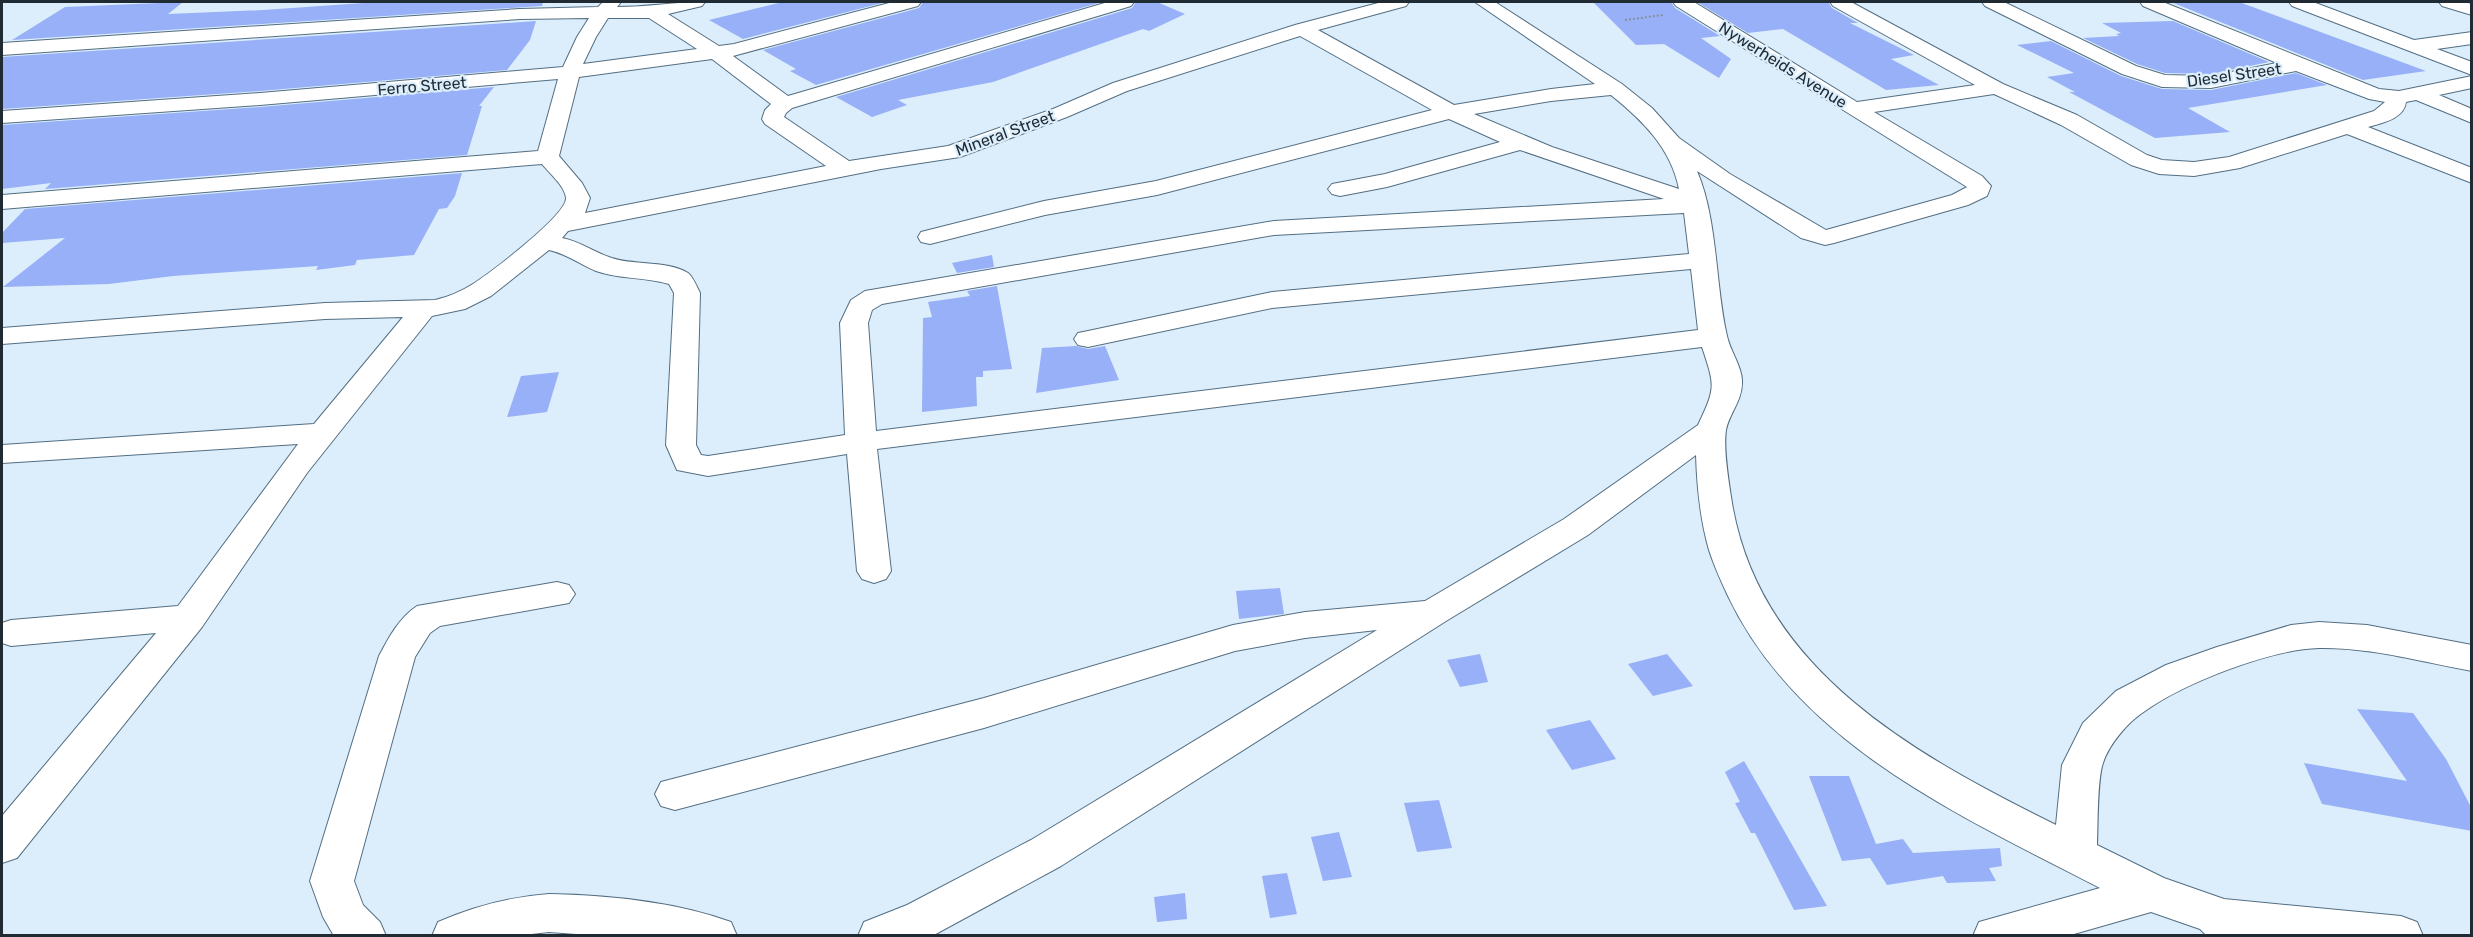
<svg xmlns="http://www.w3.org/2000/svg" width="2473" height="937" viewBox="0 0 2473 937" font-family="Rubik,sans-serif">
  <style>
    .building { fill: #98b0f7 }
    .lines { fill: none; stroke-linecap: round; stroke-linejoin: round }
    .minor-casing { stroke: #536e82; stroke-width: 2 }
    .path { stroke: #82919c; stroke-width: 2; stroke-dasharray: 2 2; stroke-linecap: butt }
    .minor { fill: #fff; fill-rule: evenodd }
    .labels { text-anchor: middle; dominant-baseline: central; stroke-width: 4.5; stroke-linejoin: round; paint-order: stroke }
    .far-street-label { font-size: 16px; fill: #1f2a33; stroke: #dceefc }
  </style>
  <rect width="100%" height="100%" fill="#dceefc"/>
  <g class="building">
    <polygon points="183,2 168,14 263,10 378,2 543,2 542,6 12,40 65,7"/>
    <polygon points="783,2 886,2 743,39 709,20"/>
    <polygon points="923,2 1102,2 816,85 790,71 796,69 763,50 919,8"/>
    <polygon points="1136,2 1157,2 1185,14 1149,31 1143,29 993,82 898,100 907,105 872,117 836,97 1132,8"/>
    <polygon points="1593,2 1671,2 1675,8 1720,36 1701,38 1731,59 1719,78 1664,44 1636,45"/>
    <polygon points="1697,2 1828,2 1832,8 1858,23 1850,23 1914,55 1891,59 1939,85 1886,90 1783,29 1748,33"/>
    <polygon points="2171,2 2239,2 2426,71 2363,80"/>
    <polygon points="536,21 530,40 507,70 260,91 2,109 2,57"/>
    <polygon points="2173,21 2269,62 2211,74 2165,73 2137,64 2083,38 2119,36 2116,34 2121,33 2102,23"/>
    <polygon points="2051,41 2121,76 2162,89 2211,90 2296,73 2327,85 2188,108 2230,132 2155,138 2069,92 2075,92 2047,77 2074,73 2017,45"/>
    <polygon points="494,87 479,106 482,106 467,155 45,189 51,183 2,189 2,125 260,107"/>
    <polygon points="462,173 455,196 447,208 439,209 414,255 357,260 355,265 316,270 318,266 173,276 109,284 3,287 65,238 2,243 2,233 25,209"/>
    <polygon points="992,255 994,267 957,273 952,263"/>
    <polygon points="997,286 1012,369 983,371 983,377 976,377 977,406 922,412 923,318 932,317 928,302 970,296 967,291"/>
    <polygon points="1076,346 1088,349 1105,346 1119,380 1036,393 1042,348"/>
    <polygon points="559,372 547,412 507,417 521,376"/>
    <polygon points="1280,588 1284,614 1239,619 1236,591"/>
    <polygon points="1480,654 1488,682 1460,687 1447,660"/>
    <polygon points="1667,654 1693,686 1653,696 1628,664"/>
    <polygon points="2357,709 2413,713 2446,759 2472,809 2472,831 2322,804 2304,763 2407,781"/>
    <polygon points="1590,720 1616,759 1572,770 1546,730"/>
    <polygon points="1744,761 1766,799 1827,906 1794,910 1755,833 1751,833 1735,803 1740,802 1725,772"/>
    <polygon points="1809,776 1849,776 1876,844 1903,839 1913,853 2000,848 2002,866 1989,868 1996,881 1947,883 1943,876 1887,885 1870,858 1842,861"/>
    <polygon points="1439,800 1452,848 1417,852 1404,803"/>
    <polygon points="1339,832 1352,877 1323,881 1311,837"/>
    <polygon points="1287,873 1297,914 1270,918 1262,876"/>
    <polygon points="1185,893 1187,919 1157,922 1154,897"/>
  </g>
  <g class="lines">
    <defs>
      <g id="minor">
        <path d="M603,2H621L617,7C647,7 675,2 705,2L702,6L668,14L719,46L734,44L893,2H921L918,6L733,56L788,96L1108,2H1134L1131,6L792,108L786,113L784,117L849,161L948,146L1053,109L1113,83L1295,25L1382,2H1409L1406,6L1318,30L1454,105L1551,89L1595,84L1475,2H1495L1622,84L1652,108L1679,138L1730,174L1826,230L1952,195L1967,187L1676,6L1673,2H1694L1857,102L1975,85L1833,6L1830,2H1851L2003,84L2077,115L2147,155L2162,160L2194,162L2229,157L2374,111L2385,102L2369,99L2296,71L2211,88L2162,87L2122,74L1985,6L1982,2H2004L2136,66L2165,75L2211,76L2277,63L2143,6L2140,2H2163L2379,89L2399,91L2472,76V88L2439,95L2472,109V123L2416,100L2406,102C2404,119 2382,123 2368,127L2472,168V183L2347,134L2240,168L2194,176L2159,174L2131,165L2061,125L1994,94L1874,112L1982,176L1991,186L1987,196L1968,205L1834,243L1825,245L1801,238L1697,171C1718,220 1715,284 1727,336C1730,351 1743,368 1742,383C1742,401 1729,414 1726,430C1723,450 1729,483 1732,503C1760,671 1917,756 2056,825L2062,765L2083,723L2116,691L2166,665L2217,647L2291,625L2319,622L2367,625L2472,645V671C2422,662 2370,647 2319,648C2271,649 2184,683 2145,711C2128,722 2109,744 2103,763C2097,780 2098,825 2097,845L2164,878L2224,899L2401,916L2417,922L2423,936H2207L2200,929L2151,912L2067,936H1973L1979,922L2100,888C1961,816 1799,745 1728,596C1721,581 1714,566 1709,550C1700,519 1697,487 1696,455L1588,535L1446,621L1061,866L932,936H858L864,922L907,905L1031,840L1377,630L1305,638L1235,651L984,728L675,810L661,806L655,794L661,782L984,698L1233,625L1305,612L1425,601L1564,519L1698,425C1716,387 1715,386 1702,347L877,449L891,571L886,579L874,583L862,579L857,571L847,454L708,476L677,470L666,445L674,293L669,284C645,277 618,279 596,271C579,264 567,254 549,250L491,296L465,309L432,316L307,473L202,627L17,858L2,863V816L156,633L11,646L2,643V623L11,620L178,606L298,444L2,463V445L314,424L403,317L325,319L2,344V328L325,303L435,300C448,297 462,291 473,284C490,273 567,215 566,198C565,186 549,173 542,164L2,209V195L538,151L558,79L260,105L2,123V111L260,93L563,67L577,37L589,18L520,19L2,55V43L520,9L598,7ZM608,18H649L697,49L583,64L596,37ZM1300,36L1432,110L1156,181L1044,201L921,232L918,237L921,242L930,244L1045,215L1157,195L1449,119L1500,142L1385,174L1332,184L1328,189L1332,194L1340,196L1387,187L1520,150L1664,199L1274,221L865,291L851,300L840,323L845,435L708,456L701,455L696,445L700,293C697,287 693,277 688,273C667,260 631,266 609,257C592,251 581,242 562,238L568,231L881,169L960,157L1067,117L1127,91ZM712,59L771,104L765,110L762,119L765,124L826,166L585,213L590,198L582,183L559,156L579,77ZM1611,95C1642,120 1671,148 1679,189L1552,147L1474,114L1551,101ZM1684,213L1689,254L1272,292L1088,331L1078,333L1074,339L1078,345L1088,347L1272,308L1691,269L1698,330L876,431L868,323L872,310L882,304L1274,235Z"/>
        <polygon points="2289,2 2313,2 2414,40 2472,32 2472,44 2437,49 2472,62 2472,75 2292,6"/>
        <polygon points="2439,2 2464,2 2472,4 2472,15 2442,6"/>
        <path d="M557,582L569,585L575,594L569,603L440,626L430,633L415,657L354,881L363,905L380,922L386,936H334L323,917L310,881L379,656C389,637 399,618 417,606Z"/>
        <path d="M549,894C607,895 676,902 731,922L737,936H603L549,932L514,936H432L438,922C475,906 509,897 549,894Z"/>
      </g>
    </defs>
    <use href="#minor" class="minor-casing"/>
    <polyline class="path" points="1625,20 1663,15"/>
    <use href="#minor" class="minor"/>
  </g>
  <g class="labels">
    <g class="far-street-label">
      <text transform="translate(1783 65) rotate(32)">Nywerheids Avenue</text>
      <text transform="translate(2234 75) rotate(-8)">Diesel Street</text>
      <text transform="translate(422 86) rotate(-5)">Ferro Street</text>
      <text transform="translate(1005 133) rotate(-20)">Mineral Street</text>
    </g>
  </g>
  <rect width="2473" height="937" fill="none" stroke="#1f2a33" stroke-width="6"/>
</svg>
